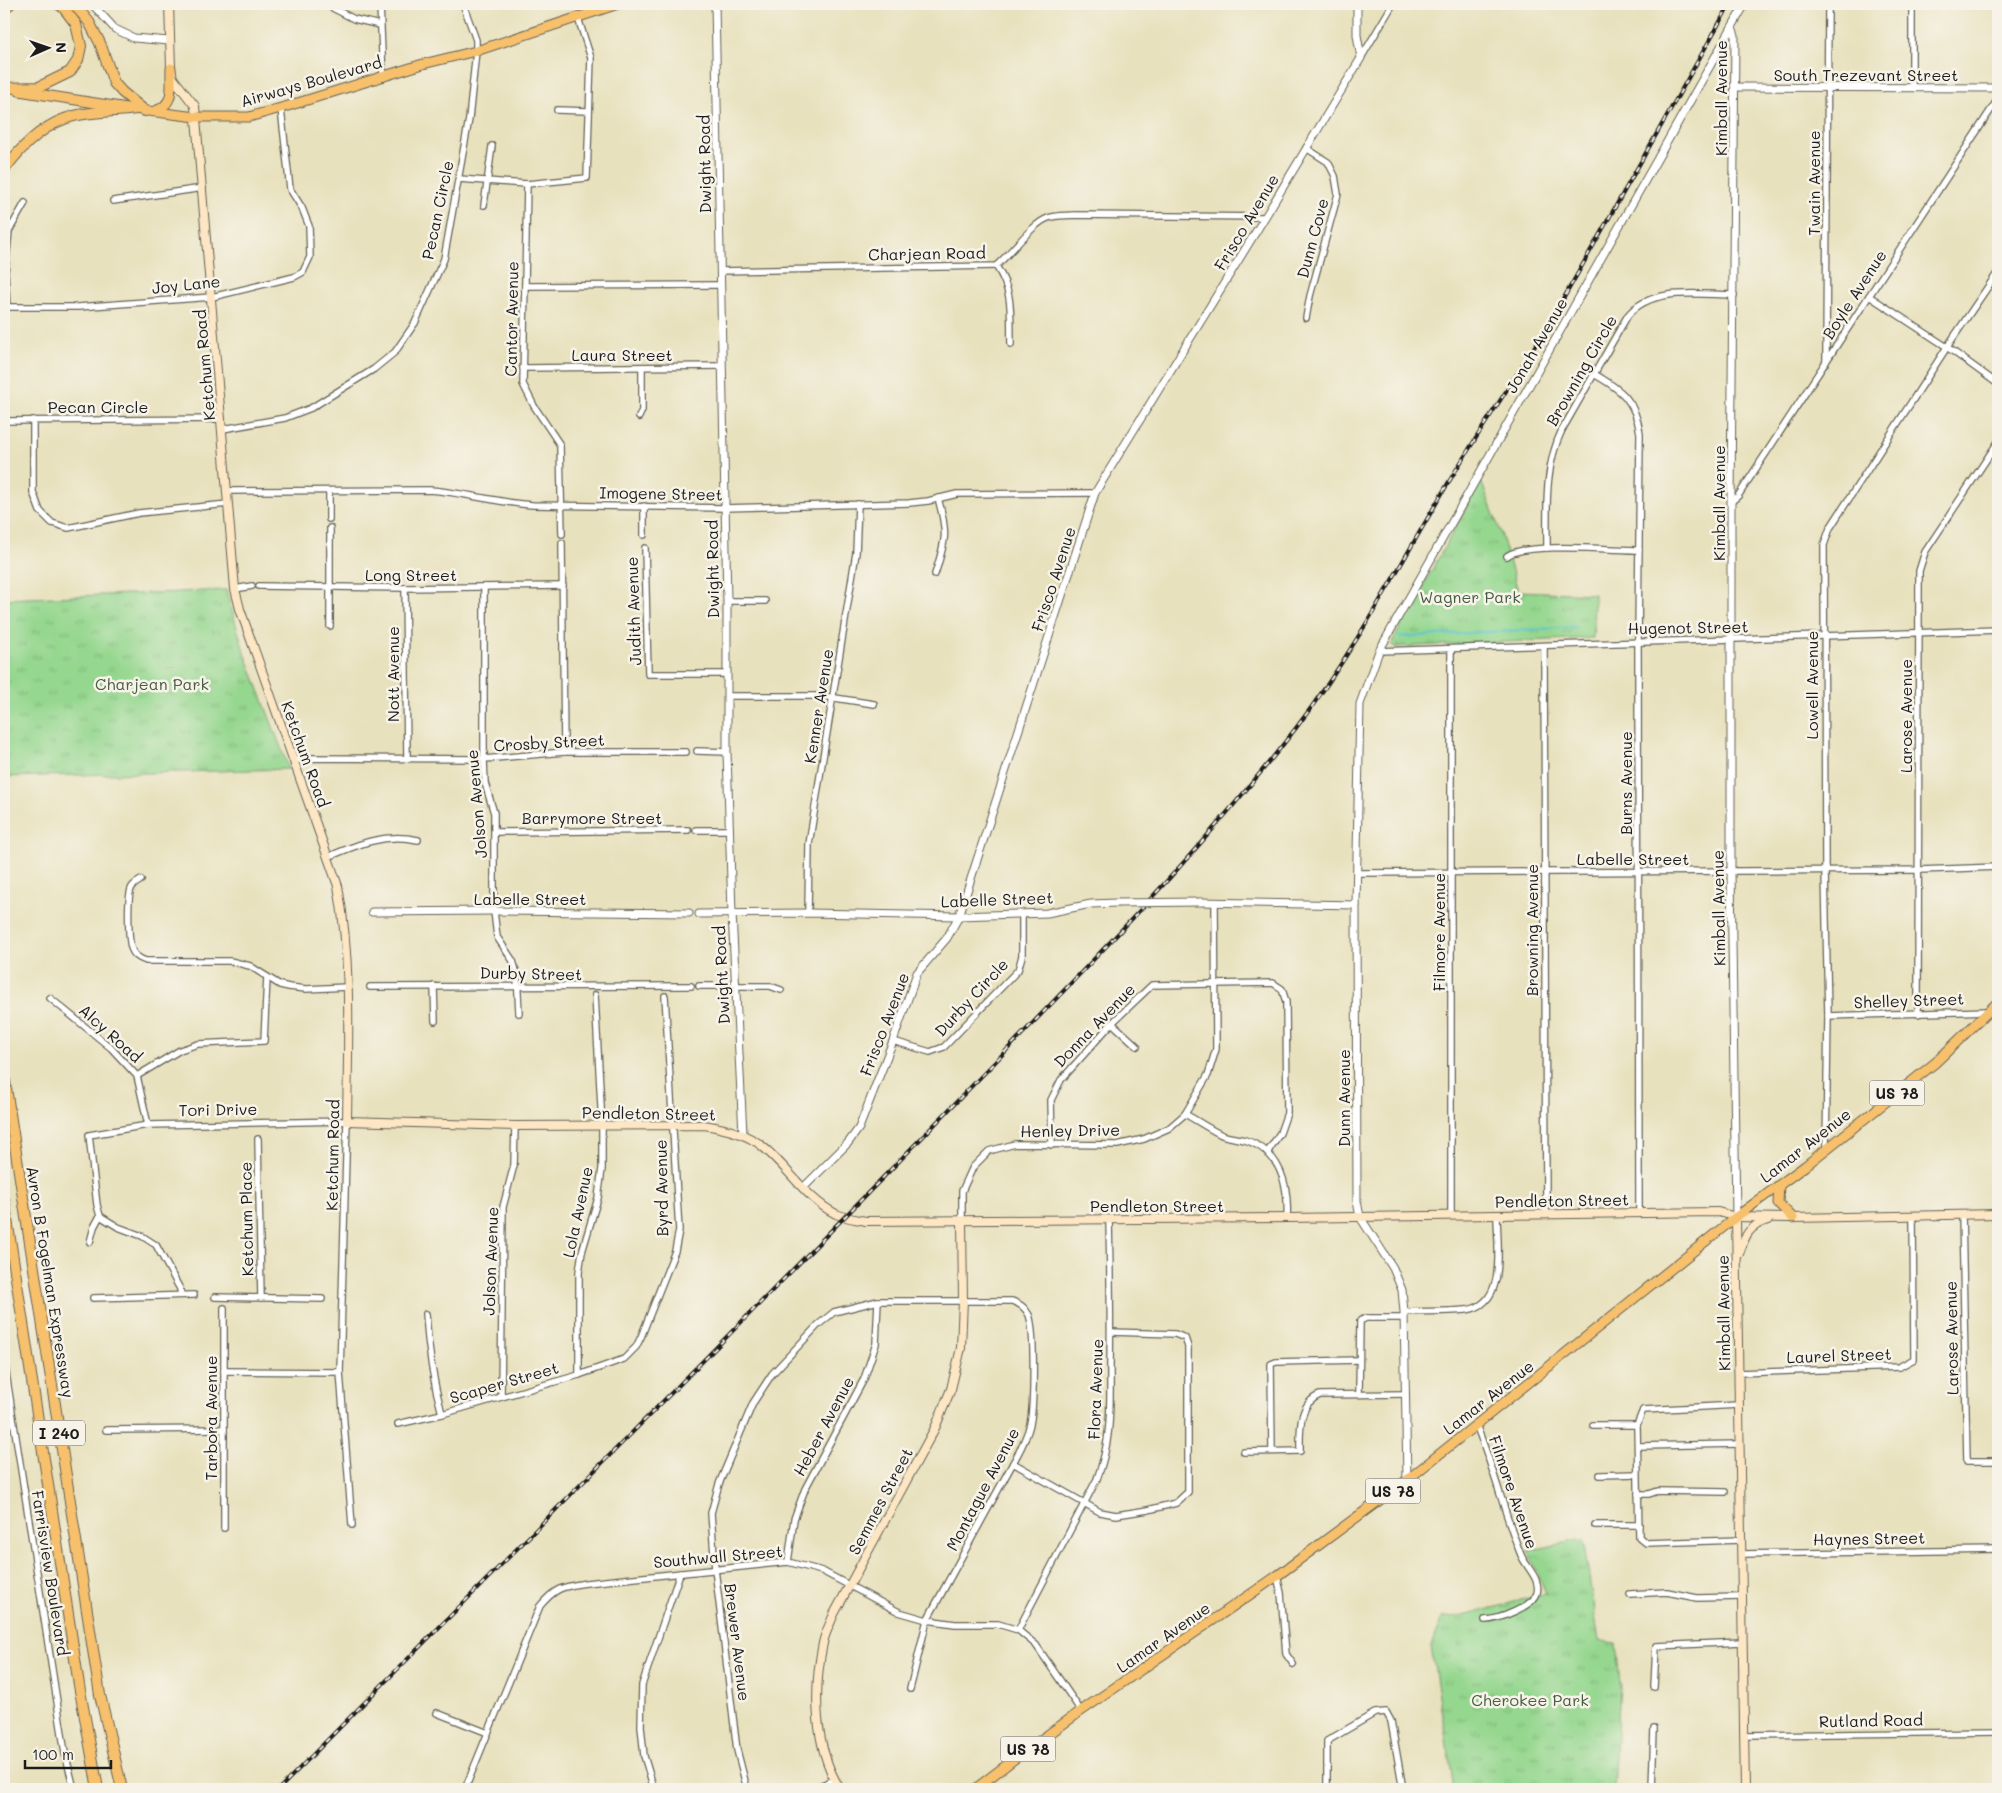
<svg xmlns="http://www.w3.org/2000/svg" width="2002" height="1793" viewBox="0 0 2002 1793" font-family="Mali,sans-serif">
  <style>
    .grass { fill: url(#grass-tufts); stroke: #587a56 }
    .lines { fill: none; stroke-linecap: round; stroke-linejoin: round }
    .stream { stroke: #59c4d3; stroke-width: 2 }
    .minor-casing { stroke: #636154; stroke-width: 8 }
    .tertiary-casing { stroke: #636154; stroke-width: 9 }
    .secondary-casing { stroke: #636154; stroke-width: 10 }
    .primary-casing { stroke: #636154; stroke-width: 11 }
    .motorway-casing { stroke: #636154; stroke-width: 12 }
    .minor { stroke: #fff; stroke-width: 5.5 }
    .tertiary { stroke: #fff; stroke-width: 7 }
    .secondary { stroke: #fce6c4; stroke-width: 8 }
    .primary { stroke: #f7c06c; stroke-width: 9 }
    .motorway { stroke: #f7c06c; stroke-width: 10 }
    .rail-casing { stroke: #1c1c1c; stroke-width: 4 }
    .rail { stroke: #f7f3e8; stroke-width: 2; stroke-dasharray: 5.5; stroke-linecap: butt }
    .tertiary-bridge-casing { stroke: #636154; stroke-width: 9; stroke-linecap: butt }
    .tertiary-bridge { stroke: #fff; stroke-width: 7 }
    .labels { text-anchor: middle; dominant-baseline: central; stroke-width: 5; stroke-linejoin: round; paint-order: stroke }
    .shield { fill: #f7f3e8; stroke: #5e5c59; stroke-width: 1 }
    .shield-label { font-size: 15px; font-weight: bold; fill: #1c1c1c }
    .street-label { font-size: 16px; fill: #1c1c1c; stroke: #f7f3e8 }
    .park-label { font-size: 16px; fill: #465d44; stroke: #f7f3e8 }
  </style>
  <defs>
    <pattern id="grass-tufts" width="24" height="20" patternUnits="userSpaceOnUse" patternTransform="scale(1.25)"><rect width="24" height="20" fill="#95d78f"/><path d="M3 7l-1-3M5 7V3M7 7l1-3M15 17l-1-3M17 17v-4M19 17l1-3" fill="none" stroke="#80b87b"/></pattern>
  </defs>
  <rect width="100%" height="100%" fill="#f7f3e8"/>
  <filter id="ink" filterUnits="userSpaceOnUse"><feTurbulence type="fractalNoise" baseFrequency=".02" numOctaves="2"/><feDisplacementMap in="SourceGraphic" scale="10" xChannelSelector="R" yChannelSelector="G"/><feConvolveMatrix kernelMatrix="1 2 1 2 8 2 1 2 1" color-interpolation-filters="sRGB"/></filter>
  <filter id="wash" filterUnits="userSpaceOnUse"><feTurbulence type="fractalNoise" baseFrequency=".0096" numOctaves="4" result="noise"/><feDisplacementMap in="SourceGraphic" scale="20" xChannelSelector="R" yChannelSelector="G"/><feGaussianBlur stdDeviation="1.12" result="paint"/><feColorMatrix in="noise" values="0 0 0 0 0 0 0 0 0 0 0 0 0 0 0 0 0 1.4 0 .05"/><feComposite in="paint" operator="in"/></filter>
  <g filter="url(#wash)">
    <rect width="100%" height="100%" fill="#e8e1bd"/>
    <g class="grass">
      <polygon points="1481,481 1501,533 1518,591 1594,594 1593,638 1394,647 1392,642"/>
      <polygon points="226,590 242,645 289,769 4,777 4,599"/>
      <polygon points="1583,1539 1599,1641 1616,1643 1620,1684 1614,1789 1454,1789 1431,1646 1442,1618 1468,1615 1546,1593 1528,1551"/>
    </g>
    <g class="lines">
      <polyline class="stream" points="1399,637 1576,627"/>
    </g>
  </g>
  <g filter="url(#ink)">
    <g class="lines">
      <defs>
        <g id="minor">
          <polyline points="325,4 354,19 380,25"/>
          <polyline points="380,4 383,78"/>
          <polyline points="403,4 405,5 412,4"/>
          <polyline points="1361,58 1393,4"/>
          <polyline points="1912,87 1912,4"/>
          <polyline points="557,110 588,111"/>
          <polyline points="1306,148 1328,162 1335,176 1338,194 1310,296 1306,318"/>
          <polyline points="459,179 527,184 587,178 591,58 578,18"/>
          <polyline points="527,184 523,384 534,406 560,445 562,534"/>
          <polyline points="113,201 203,188"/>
          <polyline points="25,203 9,231 5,272 7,307 78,307 212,297 294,277 303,272 310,257 309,226 302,208 290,189 281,109"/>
          <polyline points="484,205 492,146"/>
          <path d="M996,266C1014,293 1010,313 1011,344"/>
          <path d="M720,271L996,266C1010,254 1033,223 1048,218C1056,215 1067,216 1075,215L1265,217"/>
          <polyline points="525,286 720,285"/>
          <polyline points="1869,296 1947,347 1998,384"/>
          <polyline points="1826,362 1828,4"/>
          <polyline points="523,368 721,366"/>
          <path d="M1594,374C1622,390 1635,400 1640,433L1638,642L1639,1213"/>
          <polyline points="639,417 642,410 642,368"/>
          <polyline points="33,420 33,492 40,511 52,523 68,528 139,513 228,504"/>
          <polyline points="4,421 222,419"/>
          <polyline points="223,429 285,418 311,408 374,369 395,352 415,323 444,259 469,119 476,51 476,40 463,4"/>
          <path d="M227,491L428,490C464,492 497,503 533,505L724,508L909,503L928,501L957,494L1095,493"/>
          <polyline points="329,491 329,519"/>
          <polyline points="1731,502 1738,496 1998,99"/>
          <polyline points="644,506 644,535"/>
          <polyline points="330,528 330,626"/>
          <polyline points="562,543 564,752"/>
          <polyline points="645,548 648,674 726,674"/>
          <path d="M1547,548C1547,508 1544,467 1562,430L1628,315C1653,286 1699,295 1734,295"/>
          <path d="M1507,556C1525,542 1613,550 1639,550"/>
          <path d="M935,574C946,539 948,534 938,498"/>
          <polyline points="259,586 405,588 563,586"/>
          <polyline points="484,587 484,759 485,783 494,813 494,911 497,937 513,961 517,974 519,1013"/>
          <polyline points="405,588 407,759"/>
          <polyline points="235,589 252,586"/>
          <polyline points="727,601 765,601"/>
          <polyline points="1544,646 1546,1214"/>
          <polyline points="1379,651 1998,630"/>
          <polyline points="727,696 822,696 874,704"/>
          <polyline points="697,751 727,752"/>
          <polyline points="293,761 307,758 484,759 564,752 686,752"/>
          <polyline points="696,830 730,830"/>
          <polyline points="495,832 688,830"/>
          <path d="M328,857C358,844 385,833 418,840"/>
          <polyline points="1357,873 1920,870 1998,867"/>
          <path d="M141,880C138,882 134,884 132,887C127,894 128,942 132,950C134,956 140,959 146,961H230L250,966L280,985L289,987L306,989L347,987"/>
          <polyline points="808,913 809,844 856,553 858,504"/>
          <polyline points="434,986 435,1021"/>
          <polyline points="699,986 770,986 781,990"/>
          <polyline points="370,987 691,986"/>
          <polyline points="50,998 111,1048 137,1076 148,1125"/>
          <polyline points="1918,1014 1919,571 1925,552 1998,442"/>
          <polyline points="1828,1016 1988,1011"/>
          <polyline points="1112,1023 1137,1046"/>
          <polyline points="893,1041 930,1052 944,1047 1018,970 1022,956 1022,914"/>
          <polyline points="137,1076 180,1050 198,1044 264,1041 267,977"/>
          <path d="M1185,1114C1198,1121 1209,1129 1222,1135C1230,1138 1238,1138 1245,1140C1281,1151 1289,1186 1287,1218"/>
          <polyline points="258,1139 261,1298"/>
          <polyline points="1052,1145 1051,1100 1061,1080 1112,1023 1152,985 1273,983 1282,989 1286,1002 1287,1113 1280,1133 1267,1153"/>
          <polyline points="1826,1149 1828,1016 1825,871 1824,545 1830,528 1947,347 1998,272"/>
          <polyline points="1962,1214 1967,1461 1998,1461"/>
          <polyline points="1451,1216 1451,649"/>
          <polyline points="962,1221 962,1191 973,1167 989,1151 1015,1144 1117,1145 1144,1139 1169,1128 1185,1114 1208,1075 1216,1049 1215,902"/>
          <polyline points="90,1242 94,1227 100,1216"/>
          <polyline points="181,1295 180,1289 156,1245 142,1236 118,1227 100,1216 97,1205 89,1135 148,1125 347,1121 340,1372 352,1525"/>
          <polyline points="215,1297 322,1299"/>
          <polyline points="93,1298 194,1295"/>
          <path d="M1404,1312C1424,1311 1446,1312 1466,1310C1508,1305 1497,1245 1497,1215"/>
          <path d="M426,1314C428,1348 433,1381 442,1414"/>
          <polyline points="4,1360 65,1753 74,1789"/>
          <polyline points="224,1371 340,1372"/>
          <polyline points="1738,1373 1899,1367 1914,1359 1913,1215"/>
          <polyline points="579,1375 579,1272 582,1252 598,1198 602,1169 602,1125 595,995"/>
          <polyline points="1359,1394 1360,1321 1366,1318 1404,1318"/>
          <polyline points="501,1397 503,1207 514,1165 515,1126"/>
          <polyline points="1739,1405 1643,1410 1637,1425 1639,1537 1646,1543 1741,1540"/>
          <polyline points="398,1424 442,1414 579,1375 624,1359 636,1347 641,1337 675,1251 679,1230 665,996"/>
          <path d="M1476,1425C1494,1468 1504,1513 1521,1555C1526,1567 1541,1579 1537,1593C1534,1606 1498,1620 1485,1620"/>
          <polyline points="1593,1425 1637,1425"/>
          <polyline points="106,1430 224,1429"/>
          <polyline points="1639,1446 1739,1444"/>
          <polyline points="1272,1451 1271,1364 1276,1362 1359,1360"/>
          <path d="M1244,1452L1300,1451C1300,1432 1298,1403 1320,1395L1406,1394"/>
          <polyline points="1013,1463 1100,1512 1116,1515 1148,1510 1176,1503 1188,1492 1188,1347 1185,1338 1175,1334 1111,1332"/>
          <polyline points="1600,1475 1637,1474"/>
          <polyline points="1638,1494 1649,1494 1658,1491 1725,1492"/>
          <polyline points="1595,1525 1639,1525"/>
          <polyline points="224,1528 224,1308"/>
          <polyline points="1741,1554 1998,1550"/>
          <polyline points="788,1562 794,1519 805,1489 864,1379 876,1344 878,1301"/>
          <polyline points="1277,1576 1281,1593 1286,1654 1293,1664"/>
          <polyline points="1630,1594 1667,1592 1697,1598 1741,1597"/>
          <path d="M1018,1630L1097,1479C1112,1440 1110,1407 1110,1366C1111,1317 1110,1268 1109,1219"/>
          <polyline points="1654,1687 1656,1646 1742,1642"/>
          <polyline points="437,1713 488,1733"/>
          <polyline points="1744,1735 1998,1732"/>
          <path d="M465,1789L540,1606C556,1587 562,1587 586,1583L788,1562L822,1571L899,1612L927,1620L955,1624H998L1018,1630L1036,1645L1081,1711"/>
          <polyline points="654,1789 644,1756 641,1726 642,1685 680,1573"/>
          <path d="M747,1789L737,1750L715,1569L711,1513L719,1484L753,1403L772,1374L818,1325L834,1312L878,1301H1012C1020,1304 1025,1307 1029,1315C1035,1330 1034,1407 1030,1424C1027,1438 1020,1450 1013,1463L927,1620L910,1689"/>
          <polyline points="812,1789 834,1780"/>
          <polyline points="1327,1789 1327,1741 1375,1713 1386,1712 1391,1721 1403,1789"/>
          <polyline points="1652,1789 1654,1729"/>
        </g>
        <g id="tertiary">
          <polyline points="92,4 115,29 134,38 169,41"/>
          <polyline points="715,4 727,601 727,752 732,913 743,1134"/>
          <polyline points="1732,27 1735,35 1731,502 1731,871 1736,1217"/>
          <polyline points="1735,87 1998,88"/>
          <polyline points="1199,902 1356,905"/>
          <polyline points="372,912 494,911 689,913"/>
          <polyline points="699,914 808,913 959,916 1047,913 1091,904 1117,903"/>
          <polyline points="803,1188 848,1143 859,1128 893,1041 917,973 947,938 959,916 1095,493 1265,217 1361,58 1357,35 1357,4"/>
          <polyline points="1407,1480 1404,1312 1402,1290 1393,1268 1360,1217 1357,1201 1356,905 1360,704 1379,651 1745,4"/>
        </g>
        <g id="secondary">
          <path d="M169,4L171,68L173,78L195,106L235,589L240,609L338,886C352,963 348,1043 347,1121L515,1126L704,1125C724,1128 746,1133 762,1146C788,1167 806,1199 836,1214C845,1218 856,1219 866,1221L1287,1218L1718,1212L1736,1217L1793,1218L1998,1214"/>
          <polyline points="1736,1217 1745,1789"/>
          <path d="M1739,1254C1745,1236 1748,1226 1768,1220"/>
          <path d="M840,1789C814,1747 813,1691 823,1643C825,1633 830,1624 834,1614L935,1428L951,1389L961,1348L963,1300L962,1221"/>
        </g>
        <g id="primary">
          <polyline points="19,91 127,108"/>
          <polyline points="140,110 196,117 249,117 288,106 423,64 476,51 618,4"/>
          <path d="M155,111C176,104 170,87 171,68"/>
          <polyline points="1779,1185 1778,1203 1793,1218"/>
          <polyline points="975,1789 1017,1757 1081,1711 1277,1576 1407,1480 1736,1217 1805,1166 1935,1063 1998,1002"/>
        </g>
        <g id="motorway">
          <polyline points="74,4 89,22 100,43 114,83 122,92 145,111"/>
          <polyline points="4,9 10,4"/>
          <polyline points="4,88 39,87 70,72 78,60 81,46 76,24 63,7 58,4"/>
          <path d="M4,170C21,147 44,123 74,116C94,111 116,112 136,109"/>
          <polyline points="4,1075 100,1695 122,1789"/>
          <polyline points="4,1200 79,1685 98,1789"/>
        </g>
      </defs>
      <use href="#minor" class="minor-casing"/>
      <use href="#tertiary" class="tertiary-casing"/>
      <use href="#secondary" class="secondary-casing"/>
      <use href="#primary" class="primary-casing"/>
      <use href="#motorway" class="motorway-casing"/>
      <use href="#minor" class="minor"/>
      <use href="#tertiary" class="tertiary"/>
      <use href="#secondary" class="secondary"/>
      <use href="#primary" class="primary"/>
      <use href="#motorway" class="motorway"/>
      <defs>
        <path id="rail" d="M279,1789C498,1567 720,1346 937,1122C1060,994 1187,869 1296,728C1354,652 1398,568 1447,485C1482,426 1522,369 1557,310L1730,4"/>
      </defs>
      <use href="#rail" class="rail-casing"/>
      <use href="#rail" class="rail"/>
      <defs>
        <polyline id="tertiary-bridge" points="1117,903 1199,902"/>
      </defs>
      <use href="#tertiary-bridge" class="tertiary-bridge-casing"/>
      <use href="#tertiary-bridge" class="tertiary-bridge"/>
    </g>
  </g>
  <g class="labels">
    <g class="shield">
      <rect x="1869.5" y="1080.5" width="55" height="25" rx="4"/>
      <rect x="33" y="1420.5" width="52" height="25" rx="4"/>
      <rect x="1365.5" y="1478.5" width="55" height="25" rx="4"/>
      <rect x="1000.5" y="1736.5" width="55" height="25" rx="4"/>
    </g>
    <g class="shield-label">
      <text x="1897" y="1093">US 78</text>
      <text x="59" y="1433">I 240</text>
      <text x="1393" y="1491">US 78</text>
      <text x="1028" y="1749">US 78</text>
    </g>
    <g class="street-label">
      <text x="1866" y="74">South Trezevant Street</text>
      <text transform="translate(311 81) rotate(-16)">Airways Boulevard</text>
      <text transform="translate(1720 98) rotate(-90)">Kimball Avenue</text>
      <text transform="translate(704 164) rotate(-91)">Dwight Road</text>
      <text transform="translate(1813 183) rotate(-90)">Twain Avenue</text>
      <text transform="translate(437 210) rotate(-78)">Pecan Circle</text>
      <text transform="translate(1246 222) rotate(-59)">Frisco Avenue</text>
      <text transform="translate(1312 238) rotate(-75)">Dunn Cove</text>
      <text transform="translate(927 253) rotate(-1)">Charjean Road</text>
      <text transform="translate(186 284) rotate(-6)">Joy Lane</text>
      <text transform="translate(1854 294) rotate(-57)">Boyle Avenue</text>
      <text transform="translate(511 319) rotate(-89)">Cantor Avenue</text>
      <text transform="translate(1536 345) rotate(-60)">Jonah Avenue</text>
      <text x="622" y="354">Laura Street</text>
      <text transform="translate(204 365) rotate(-95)">Ketchum Road</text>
      <text transform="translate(1581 370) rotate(-60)">Browning Circle</text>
      <text x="98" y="406">Pecan Circle</text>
      <text transform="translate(661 493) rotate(1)">Imogene Street</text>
      <text transform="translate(1718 503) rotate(-90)">Kimball Avenue</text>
      <text transform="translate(712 569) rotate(-91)">Dwight Road</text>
      <text x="411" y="574">Long Street</text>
      <text transform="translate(1053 579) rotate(-72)">Frisco Avenue</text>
      <text transform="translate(633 611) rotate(-92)">Judith Avenue</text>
      <text transform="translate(1688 627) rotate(-1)">Hugenot Street</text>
      <text transform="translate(392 674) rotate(-90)">Nott Avenue</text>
      <text transform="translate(1811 685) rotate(-90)">Lowell Avenue</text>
      <text transform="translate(818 706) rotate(-81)">Kenner Avenue</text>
      <text transform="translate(1905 716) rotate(-90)">Larose Avenue</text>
      <text transform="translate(549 742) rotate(-3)">Crosby Street</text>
      <text transform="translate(306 754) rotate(70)">Ketchum Road</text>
      <text transform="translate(1625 783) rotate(-90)">Burns Avenue</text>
      <text transform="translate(476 804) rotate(-95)">Jolson Avenue</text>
      <text x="592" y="817">Barrymore Street</text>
      <text x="1633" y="858">Labelle Street</text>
      <text x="530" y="898">Labelle Street</text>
      <text transform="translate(997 899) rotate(-2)">Labelle Street</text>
      <text transform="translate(1718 908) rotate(-91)">Kimball Avenue</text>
      <text transform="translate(1531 930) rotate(-90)">Browning Avenue</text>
      <text transform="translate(1438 932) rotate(-90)">Filmore Avenue</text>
      <text transform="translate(531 973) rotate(1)">Durby Street</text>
      <text transform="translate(721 975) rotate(-93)">Dwight Road</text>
      <text transform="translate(971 997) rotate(-47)">Durby Circle</text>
      <text transform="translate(1909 1000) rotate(-2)">Shelley Street</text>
      <text transform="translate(884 1024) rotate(-69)">Frisco Avenue</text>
      <text transform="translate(1094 1025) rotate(-46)">Donna Avenue</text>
      <text transform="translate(111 1033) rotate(42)">Alcy Road</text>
      <text transform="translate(1343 1098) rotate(-90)">Dunn Avenue</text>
      <text transform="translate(218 1109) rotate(-1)">Tori Drive</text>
      <text transform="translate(649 1113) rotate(1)">Pendleton Street</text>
      <text transform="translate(1070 1130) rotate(-1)">Henley Drive</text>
      <text transform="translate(1805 1145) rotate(-38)">Lamar Avenue</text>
      <text transform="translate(332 1155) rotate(-89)">Ketchum Road</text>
      <text transform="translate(661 1188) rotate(-91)">Byrd Avenue</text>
      <text transform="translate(1562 1200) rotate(-1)">Pendleton Street</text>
      <text x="1157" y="1205">Pendleton Street</text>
      <text transform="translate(577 1212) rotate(-78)">Lola Avenue</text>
      <text transform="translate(246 1219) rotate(-91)">Ketchum Place</text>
      <text transform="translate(490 1261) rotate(-88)">Jolson Avenue</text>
      <text transform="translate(51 1282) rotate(81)">Avron B Fogelman Expressway</text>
      <text transform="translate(1723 1313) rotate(-91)">Kimball Avenue</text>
      <text transform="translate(1951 1338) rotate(-91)">Larose Avenue</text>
      <text transform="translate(1839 1355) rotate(-2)">Laurel Street</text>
      <text transform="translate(504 1382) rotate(-16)">Scaper Street</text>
      <text transform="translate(1095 1389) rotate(-88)">Flora Avenue</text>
      <text transform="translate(1488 1397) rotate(-38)">Lamar Avenue</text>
      <text transform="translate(210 1418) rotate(-90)">Tarbora Avenue</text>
      <text transform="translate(823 1426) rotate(-62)">Heber Avenue</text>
      <text transform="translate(982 1489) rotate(-62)">Montague Avenue</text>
      <text transform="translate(1514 1492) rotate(71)">Filmore Avenue</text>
      <text transform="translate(880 1501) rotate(-62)">Semmes Street</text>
      <text transform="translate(1869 1538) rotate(-1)">Haynes Street</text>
      <text transform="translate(718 1556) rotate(-5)">Southwall Street</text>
      <text transform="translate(51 1573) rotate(81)">Farrisview Boulevard</text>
      <text transform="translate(1163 1637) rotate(-35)">Lamar Avenue</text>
      <text transform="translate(738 1642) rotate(83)">Brewer Avenue</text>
      <text transform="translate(1871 1720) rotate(-1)">Rutland Road</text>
    </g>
    <g class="park-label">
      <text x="1470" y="596">Wagner Park</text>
      <text x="152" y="683">Charjean Park</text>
      <text x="1530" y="1699">Cherokee Park</text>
    </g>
  </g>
  <rect width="2002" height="1793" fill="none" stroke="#f7f3e8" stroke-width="20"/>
  <g transform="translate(48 48) rotate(88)" stroke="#f7f3e8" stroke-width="4" paint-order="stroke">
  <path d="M0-4L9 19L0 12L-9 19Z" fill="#1c1c1c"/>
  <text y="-8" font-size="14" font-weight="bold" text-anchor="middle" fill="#1c1c1c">N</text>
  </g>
  <path d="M25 1760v8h86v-8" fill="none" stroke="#1c1c1c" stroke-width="2.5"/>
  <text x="32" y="1760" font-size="15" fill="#1c1c1c" stroke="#f7f3e8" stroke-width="4" paint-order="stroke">100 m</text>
</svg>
